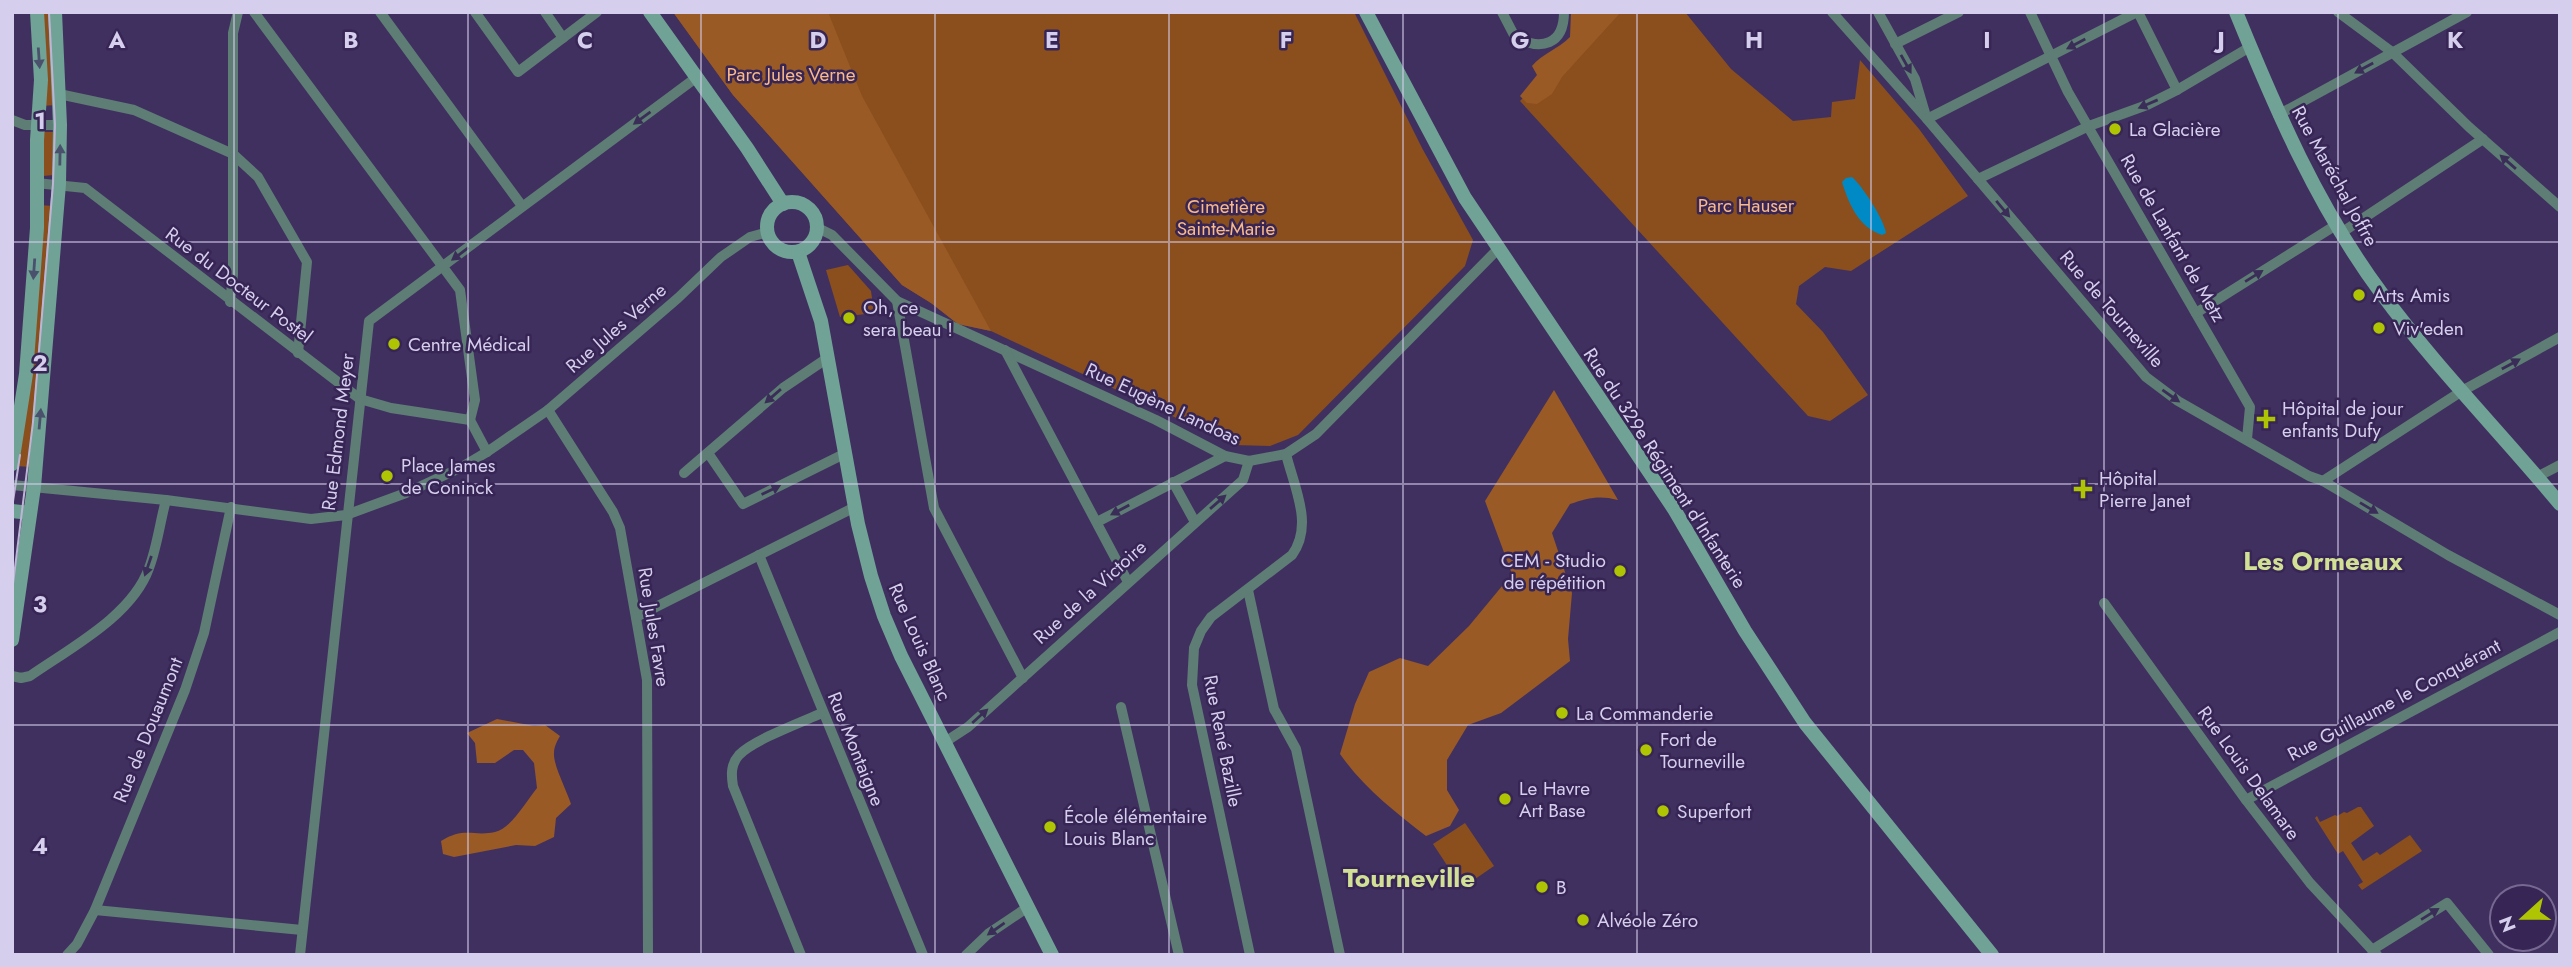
<svg xmlns="http://www.w3.org/2000/svg" width="2572" height="967" viewBox="0 0 2572 967" font-family="Jost,sans-serif">
  <style>
    .green { fill: #8a4f1d }
    .forest { fill: #995a25 }
    .water { fill: #008ac5 }
    .lines { fill: none; stroke-linecap: round; stroke-linejoin: round }
    .street { stroke: #5e7d75; stroke-width: 10 }
    .secondary { stroke: #70a296; stroke-width: 14 }
    .tram { stroke: #beb5d6; stroke-width: 2 }
    .oneway { fill: #3a2e58 }
    .oneway2 { fill: #4a516c }
    .grid { fill: none; stroke: #d5ceec; stroke-width: 2; stroke-opacity: 0.55 }
    .poi-dot { fill: #afc504; stroke: #362555; stroke-width: 2.5 }
    .labels { text-anchor: middle; dominant-baseline: central; stroke-width: 5; stroke-linejoin: round; paint-order: stroke }
    .park-label { font-size: 19px; fill: #f9b989; stroke: #362555 }
    .poi-label { font-size: 19px; fill: #d5ceec; stroke: #362555; text-anchor: start }
    .street-label { font-size: 19px; fill: #d5ceec; stroke: #362555 }
    .district-label { font-size: 26px; font-weight: bold; fill: #d1e094; stroke: #362555 }
    .grid-label { font-size: 23px; text-anchor: middle; font-weight: bold; fill: #d5ceec; stroke: #362555; stroke-width: 5; stroke-linejoin: round; paint-order: stroke }
  </style>
  <rect width="100%" height="100%" fill="#403060"/>
  <g class="green">
    <polygon points="40,12 52,12 56,105 42,106"/>
    <polygon points="673,12 1354,12 1422,148 1473,240 1465,266 1298,435 1270,446 1234,445 991,331 958,324 931,303 902,285 733,95"/>
    <polygon points="1616,12 1685,12 1731,69 1793,121 1831,117 1832,102 1855,99 1860,60 1919,129 1968,196 1851,271 1825,267 1799,286 1796,304 1823,332 1868,395 1830,421 1808,416 1520,101 1566,54"/>
    <polygon points="44,132 54,132 54,175 43,176 41,135"/>
    <polygon points="39,205 53,206 31,467 16,466"/>
    <polygon points="848,265 871,291 874,313 840,317 826,270"/>
    <polygon points="2358,807 2361,807 2374,826 2351,843 2363,861 2377,852 2380,855 2410,835 2422,851 2362,890 2358,885 2363,882 2343,851 2338,854 2315,818 2317,816 2320,822 2335,815 2337,816 2344,812 2347,813"/>
    <polygon points="1465,823 1494,866 1462,888 1433,844"/>
  </g>
  <g class="forest">
    <polygon points="673,12 828,12 862,96 991,331 958,324 931,303 902,285 733,95"/>
    <path d="M1571,12H1621L1562,77L1552,94L1537,104L1527,103L1520,96L1537,75L1532,66C1542,54 1558,49 1570,37Z"/>
    <path d="M1554,390L1618,500C1599,495 1588,498 1570,504L1552,533L1572,593L1568,639L1570,661L1501,713L1468,725L1447,760V790L1459,810L1450,826L1426,836C1395,812 1363,787 1340,754L1355,704L1369,672L1400,658L1428,666L1469,626L1512,574L1485,501Z"/>
    <path d="M497,719L534,726L545,725L560,736C557,741 554,747 554,753C553,765 567,791 571,804L556,818L554,837L535,846L516,845L454,857L443,854L441,841C465,826 473,837 495,832C511,829 527,800 537,788L534,763L523,750H514L495,763H477L475,743L467,733Z"/>
  </g>
  <path class="water" d="M1852,177C1863,187 1883,218 1886,233L1882,235C1858,227 1849,204 1842,182L1846,178Z"/>
  <g class="lines">
    <g class="street">
      <polyline points="254,12 460,290 475,400 470,420"/>
      <polyline points="380,12 522,206"/>
      <polyline points="475,12 518,72 597,12"/>
      <polyline points="545,12 563,38"/>
      <path d="M1502,12L1515,37C1541,51 1564,45 1564,12"/>
      <polyline points="1832,12 1927,119 2146,377 2178,401 2309,476 2323,481 2448,555 2560,615"/>
      <polyline points="1878,12 1915,79 1925,113"/>
      <polyline points="2030,12 2068,92 2250,407 2247,439"/>
      <polyline points="2138,12 2177,90"/>
      <polyline points="2338,12 2392,52 2469,127 2560,207"/>
      <polyline points="1895,44 1959,12"/>
      <polyline points="59,94 134,110 233,154 258,177 307,262 298,353"/>
      <polyline points="2278,115 2467,12"/>
      <polyline points="1927,119 2137,12"/>
      <polyline points="12,120 25,125 60,125"/>
      <polyline points="1978,179 2089,126 2147,105 2177,90 2250,47"/>
      <polyline points="36,183 85,188 360,399 391,408 470,420 487,452"/>
      <polyline points="818,228 832,235 897,301 1156,420 1225,456 1249,461 1286,454 1316,434 1498,249"/>
      <polyline points="2341,233 2483,139"/>
      <polyline points="897,301 934,508 1023,678"/>
      <polyline points="230,302 233,275 233,33 238,12"/>
      <polyline points="2196,313 2336,225"/>
      <polyline points="1005,350 1128,582"/>
      <polyline points="548,410 613,512 620,528 647,680 648,955"/>
      <polyline points="708,453 743,504 846,453"/>
      <polyline points="684,473 783,388 829,357"/>
      <polyline points="2537,477 2560,465"/>
      <polyline points="2323,481 2462,391 2560,337"/>
      <polyline points="1173,482 1195,522"/>
      <polyline points="12,485 166,500 311,519 346,515 406,493 460,468 487,452 548,410 678,298 721,257 750,237 768,232"/>
      <polyline points="1097,522 1225,456"/>
      <polyline points="759,555 923,955"/>
      <polyline points="1248,590 1274,709 1296,749 1340,955"/>
      <polyline points="2104,603 2246,800 2310,883 2377,955"/>
      <polyline points="636,617 855,507"/>
      <path d="M12,676L21,678L30,676C70,648 132,616 149,568C157,547 160,522 166,500"/>
      <polyline points="1121,707 1179,955"/>
      <polyline points="945,742 968,727 1243,480 1249,461"/>
      <polyline points="2246,800 2560,632"/>
      <polyline points="95,910 302,930"/>
      <polyline points="2372,950 2447,903 2489,955"/>
      <polyline points="67,955 77,944 95,910 185,690 204,633 231,507"/>
      <polyline points="300,955 369,321 697,77"/>
      <path d="M801,955L733,786C731,774 731,764 739,755C753,740 802,722 822,713"/>
      <polyline points="966,955 988,934 1028,907"/>
      <path d="M1250,955L1192,685L1194,648L1201,631L1211,617L1292,555C1314,525 1294,487 1286,454"/>
    </g>
    <g class="secondary">
      <polyline points="650,12 747,148 783,204"/>
      <polyline points="1366,12 1465,198 1674,509 1745,631 1805,723 1992,955"/>
      <path d="M2236,12C2276,110 2318,208 2382,294C2436,367 2501,433 2560,504"/>
      <circle cx="792" cy="227" r="25"/>
      <polyline points="798,252 821,321 858,524 871,576 884,616 901,656 1052,955"/>
      <polyline points="12,464 26,374 37,228 37,140 41,80 37,12"/>
      <polyline points="12,511 30,513"/>
      <polyline points="12,640 34,487 59,184 60,125 55,12"/>
    </g>
    <g class="tram">
      <polyline points="12,508 20,455"/>
      <polyline points="12,592 33,422 53,184 55,125 49,12"/>
    </g>
  </g>
  <defs><path id="oneway-solid" d="M-6-.8H1V-3.2L6.5 0L1 3.2V.8H-6Z" transform="scale(1.75)"/></defs>
  <g class="oneway">
    <use href="#oneway-solid" transform="translate(2076 44) rotate(152)"/>
    <use href="#oneway-solid" transform="translate(1906 64) rotate(61)"/>
    <use href="#oneway-solid" transform="translate(2364 68) rotate(151)"/>
    <use href="#oneway-solid" transform="translate(2148 104) rotate(157)"/>
    <use href="#oneway-solid" transform="translate(642 118) rotate(144)"/>
    <use href="#oneway-solid" transform="translate(2508 162) rotate(-139)"/>
    <use href="#oneway-solid" transform="translate(2003 209) rotate(50)"/>
    <use href="#oneway-solid" transform="translate(460 254) rotate(143)"/>
    <use href="#oneway-solid" transform="translate(2254 276) rotate(-32)"/>
    <use href="#oneway-solid" transform="translate(2511 364) rotate(-29)"/>
    <use href="#oneway-solid" transform="translate(773 396) rotate(139)"/>
    <use href="#oneway-solid" transform="translate(2171 396) rotate(35)"/>
    <use href="#oneway-solid" transform="translate(771 490) rotate(-26)"/>
    <use href="#oneway-solid" transform="translate(1218 502) rotate(-41)"/>
    <use href="#oneway-solid" transform="translate(2369 508) rotate(31)"/>
    <use href="#oneway-solid" transform="translate(1120 510) rotate(152)"/>
    <use href="#oneway-solid" transform="translate(148 566) rotate(109)"/>
    <use href="#oneway-solid" transform="translate(980 716) rotate(-42)"/>
    <use href="#oneway-solid" transform="translate(2430 914) rotate(-32)"/>
    <use href="#oneway-solid" transform="translate(996 929) rotate(145)"/>
  </g>
  <g class="oneway2">
    <use href="#oneway-solid" transform="translate(39 58) rotate(86)"/>
    <use href="#oneway-solid" transform="translate(60 155) rotate(-89)"/>
    <use href="#oneway-solid" transform="translate(34 269) rotate(94)"/>
    <use href="#oneway-solid" transform="translate(40 419) rotate(-85)"/>
  </g>
  <path class="grid" d="M234,12V955M468,12V955M701,12V955M935,12V955M1169,12V955M1403,12V955M1637,12V955M1871,12V955M2104,12V955M2338,12V955M12,242H2560M12,484H2560M12,725H2560"/>
  <g class="poi-dot">
    <circle cx="2115" cy="129" r="7"/>
    <circle cx="2359" cy="295" r="7"/>
    <circle cx="849" cy="318" r="7"/>
    <circle cx="2379" cy="328" r="7"/>
    <circle cx="394" cy="344" r="7"/>
    <path d="M2262.5 408.5h7v7h7v7h-7v7h-7v-7h-7v-7h7z"/>
    <circle cx="387" cy="476" r="7"/>
    <path d="M2079.5 478.5h7v7h7v7h-7v7h-7v-7h-7v-7h7z"/>
    <circle cx="1620" cy="571" r="7"/>
    <circle cx="1562" cy="713" r="7"/>
    <circle cx="1646" cy="750" r="7"/>
    <circle cx="1505" cy="799" r="7"/>
    <circle cx="1663" cy="811" r="7"/>
    <circle cx="1050" cy="827" r="7"/>
    <circle cx="1542" cy="887" r="7"/>
    <circle cx="1583" cy="920" r="7"/>
  </g>
  <g class="labels">
    <g class="park-label">
      <text x="791" y="74">Parc Jules Verne</text>
      <text x="1746" y="205">Parc Hauser</text>
      <text x="1226" y="206">Cimetière<tspan x="1226" dy="22">Sainte-Marie</tspan></text>
    </g>
    <g class="poi-label">
      <text x="2129" y="129">La Glacière</text>
      <text x="2373" y="295">Arts Amis</text>
      <text x="863" y="307">Oh, ce<tspan x="863" dy="22">sera beau !</tspan></text>
      <text x="2393" y="328">Viv'eden</text>
      <text x="408" y="344">Centre Médical</text>
      <text x="2282" y="408">Hôpital de jour<tspan x="2282" dy="22">enfants Dufy</tspan></text>
      <text x="401" y="465">Place James<tspan x="401" dy="22">de Coninck</tspan></text>
      <text x="2099" y="478">Hôpital<tspan x="2099" dy="22">Pierre Janet</tspan></text>
      <text x="1606" y="560" text-anchor="end">CEM - Studio<tspan x="1606" dy="22">de répétition</tspan></text>
      <text x="1576" y="713">La Commanderie</text>
      <text x="1660" y="739">Fort de<tspan x="1660" dy="22">Tourneville</tspan></text>
      <text x="1519" y="788">Le Havre<tspan x="1519" dy="22">Art Base</tspan></text>
      <text x="1677" y="811">Superfort</text>
      <text x="1064" y="816">École élémentaire<tspan x="1064" dy="22">Louis Blanc</tspan></text>
      <text x="1556" y="887">B</text>
      <text x="1597" y="920">Alvéole Zéro</text>
    </g>
    <g class="street-label">
      <text transform="translate(2335 176) rotate(61)">Rue Maréchal Joffre</text>
      <text transform="translate(2173 238) rotate(60)">Rue de Lanfant de Metz</text>
      <text transform="translate(239 285) rotate(37)">Rue du Docteur Postel</text>
      <text transform="translate(2112 309) rotate(49)">Rue de Tourneville</text>
      <text transform="translate(616 328) rotate(-41)">Rue Jules Verne</text>
      <text transform="translate(1163 404) rotate(25)">Rue Eugène Landoas</text>
      <text transform="translate(338 432) rotate(-83)">Rue Edmond Meyer</text>
      <text transform="translate(1665 468) rotate(57)">Rue du 329e Régiment d'Infanterie</text>
      <text transform="translate(1090 592) rotate(-42)">Rue de la Victoire</text>
      <text transform="translate(654 627) rotate(81)">Rue Jules Favre</text>
      <text transform="translate(920 642) rotate(66)">Rue Louis Blanc</text>
      <text transform="translate(2394 700) rotate(-28)">Rue Guillaume le Conquérant</text>
      <text transform="translate(148 730) rotate(-68)">Rue de Douaumont</text>
      <text transform="translate(1223 741) rotate(79)">Rue René Bazille</text>
      <text transform="translate(856 749) rotate(68)">Rue Montaigne</text>
      <text transform="translate(2249 773) rotate(54)">Rue Louis Delamare</text>
    </g>
    <g class="district-label">
      <text x="2323" y="561">Les Ormeaux</text>
      <text x="1409" y="878">Tourneville</text>
    </g>
  </g>
  <g class="grid-label">
    <text x="117" y="48">A</text>
    <text x="351" y="48">B</text>
    <text x="585" y="48">C</text>
    <text x="818" y="48">D</text>
    <text x="1052" y="48">E</text>
    <text x="1286" y="48">F</text>
    <text x="1520" y="48">G</text>
    <text x="1754" y="48">H</text>
    <text x="1987" y="48">I</text>
    <text x="2221" y="48">J</text>
    <text x="2455" y="48">K</text>
    <text x="40" y="129">1</text>
    <text x="40" y="371">2</text>
    <text x="40" y="612">3</text>
    <text x="40" y="854">4</text>
  </g>
  <rect width="2572" height="967" fill="none" stroke="#d5ceec" stroke-width="28"/>
  <g transform="translate(2523 918) rotate(249)"><circle r="33" fill="#362555" stroke="#766991" stroke-width="2"/>
  <path d="M0-5L12 26L0 18L-12 26Z" fill="#afc504"/>
  <text y="-10" font-size="19" font-weight="bold" text-anchor="middle" fill="#d5ceec">N</text>
  </g>
</svg>
